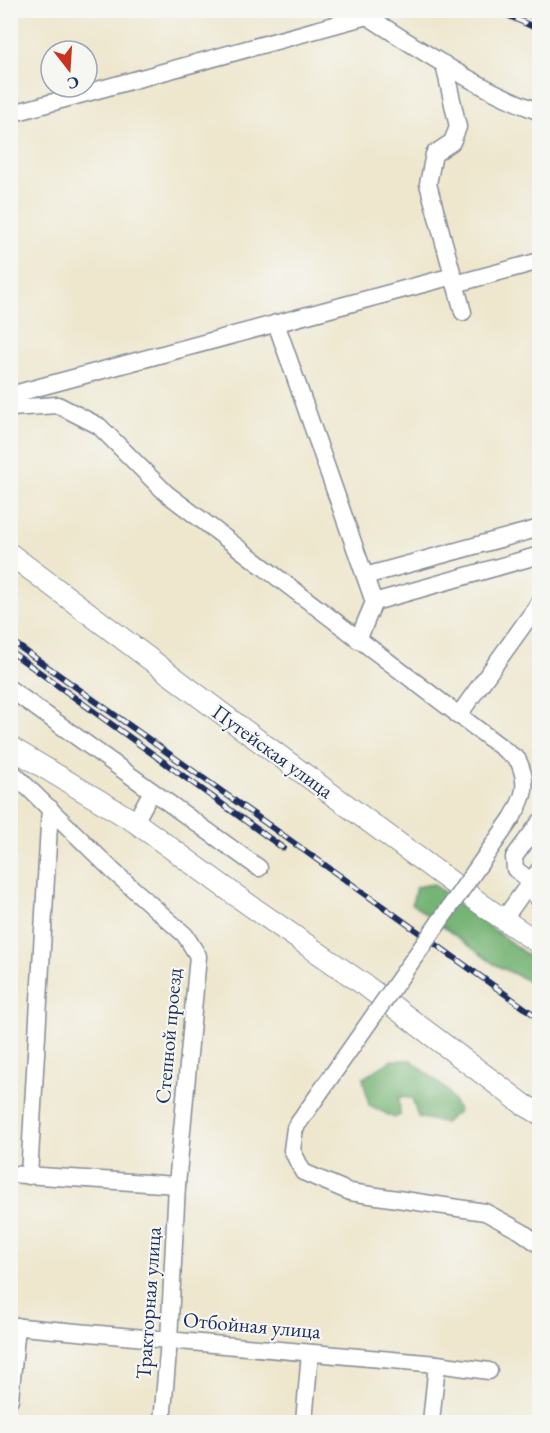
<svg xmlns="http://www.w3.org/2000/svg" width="550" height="1433" viewBox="0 0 550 1433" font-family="'EB Garamond',serif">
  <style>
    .forest { fill: #76b475; stroke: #48726a; stroke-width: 1.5 }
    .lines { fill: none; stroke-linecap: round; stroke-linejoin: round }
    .minor-casing { stroke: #848b96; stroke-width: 19 }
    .major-casing { stroke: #848b96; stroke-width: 23 }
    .minor { stroke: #fff; stroke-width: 16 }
    .major { stroke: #fff; stroke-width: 21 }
    .rail-casing { stroke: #1b2f5e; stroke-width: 6 }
    .rail { stroke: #f6f6f2; stroke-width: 4; stroke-dasharray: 11; stroke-linecap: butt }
    .minor-bridge-casing { stroke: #848b96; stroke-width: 19; stroke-linecap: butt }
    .minor-bridge { stroke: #fff; stroke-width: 16 }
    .labels { text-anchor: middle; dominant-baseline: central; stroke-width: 4.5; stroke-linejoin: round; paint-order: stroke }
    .street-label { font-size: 21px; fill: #1b2f5e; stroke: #f6f6f2 }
  </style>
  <rect width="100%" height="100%" fill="#f6f6f2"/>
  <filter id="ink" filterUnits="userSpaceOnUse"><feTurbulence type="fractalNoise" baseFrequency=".0167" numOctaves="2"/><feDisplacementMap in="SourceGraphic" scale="12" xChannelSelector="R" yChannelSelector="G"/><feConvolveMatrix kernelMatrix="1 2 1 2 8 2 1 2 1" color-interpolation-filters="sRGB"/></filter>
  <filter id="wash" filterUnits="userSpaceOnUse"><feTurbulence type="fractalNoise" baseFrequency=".008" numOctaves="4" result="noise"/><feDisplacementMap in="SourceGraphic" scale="24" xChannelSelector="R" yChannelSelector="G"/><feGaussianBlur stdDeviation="1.35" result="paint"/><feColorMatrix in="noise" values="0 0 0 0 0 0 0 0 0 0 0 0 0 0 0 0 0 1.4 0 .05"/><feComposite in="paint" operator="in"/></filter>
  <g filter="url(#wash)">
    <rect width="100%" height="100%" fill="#eee7ce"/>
    <g class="forest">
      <polygon points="433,884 539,964 539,986 494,964 412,904 416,887"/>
      <polygon points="392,1060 411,1060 447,1090 459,1111 444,1123 418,1117 412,1098 399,1097 400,1115 394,1118 369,1105 363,1078"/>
    </g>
  </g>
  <g filter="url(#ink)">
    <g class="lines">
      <defs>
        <g id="minor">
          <polyline points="444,64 458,127 452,142 434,154 428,184 463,312"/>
          <path d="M10,114L367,16C422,51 478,89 540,112"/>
          <polyline points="455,284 540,261"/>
          <polyline points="276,323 374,602"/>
          <polyline points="10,395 453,276"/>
          <path d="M10,408L58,405L99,426L166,493L518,760C529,784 525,796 512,818"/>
          <polyline points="365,576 540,528"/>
          <polyline points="358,640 374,602 540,555"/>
          <polyline points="10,689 152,791"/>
          <polyline points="458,716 540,602"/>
          <polyline points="10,770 113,871 185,935 198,956 177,1185 169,1340 162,1422"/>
          <polyline points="135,822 152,791 259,868"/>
          <polyline points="540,869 531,881 535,894 540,901"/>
          <polyline points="503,920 531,881 515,869 514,857 540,822"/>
          <polyline points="295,1128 292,1150 303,1172 350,1192 485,1212 522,1232 540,1245"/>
          <polyline points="10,1174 177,1185"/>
          <polyline points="29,1176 50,808"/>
          <polyline points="10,1326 437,1364 489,1371"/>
          <polyline points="10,1399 17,1326"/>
          <polyline points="304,1422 310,1353"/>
          <polyline points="431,1422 437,1364"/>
        </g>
        <g id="major">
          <polyline points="10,554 236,724 488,909 540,944"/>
          <polyline points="10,747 135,822 245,902 366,986 523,1104 540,1114"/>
        </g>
      </defs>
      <use href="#minor" class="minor-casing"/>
      <use href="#major" class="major-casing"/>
      <use href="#minor" class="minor"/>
      <use href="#major" class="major"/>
      <defs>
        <g id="rail">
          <polyline points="496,10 540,30"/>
          <polyline points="523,10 540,21"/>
          <polyline points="10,640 540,1019"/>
          <polyline points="10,651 283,848"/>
        </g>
      </defs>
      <use href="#rail" class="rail-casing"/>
      <use href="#rail" class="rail"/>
      <defs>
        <polyline id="minor-bridge" points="295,1128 512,818"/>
      </defs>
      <use href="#minor-bridge" class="minor-bridge-casing"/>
      <use href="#minor-bridge" class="minor-bridge"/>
    </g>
  </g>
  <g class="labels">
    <g class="street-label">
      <text transform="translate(273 751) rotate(36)">Путейская улица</text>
      <text transform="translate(168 1036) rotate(-85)">Степной проезд</text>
      <text transform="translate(148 1303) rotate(-86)">Тракторная улица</text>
      <text transform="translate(252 1325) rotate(5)">Отбойная улица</text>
    </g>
  </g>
  <rect width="550" height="1433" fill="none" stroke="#f6f6f2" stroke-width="36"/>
  <g transform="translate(69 69) rotate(163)"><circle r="28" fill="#f6f6f2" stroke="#9ea6b7" stroke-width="1.5"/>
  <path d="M0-4.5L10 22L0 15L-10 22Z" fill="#c8321e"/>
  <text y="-9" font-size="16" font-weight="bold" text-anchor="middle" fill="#1b2f5e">С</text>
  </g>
</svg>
